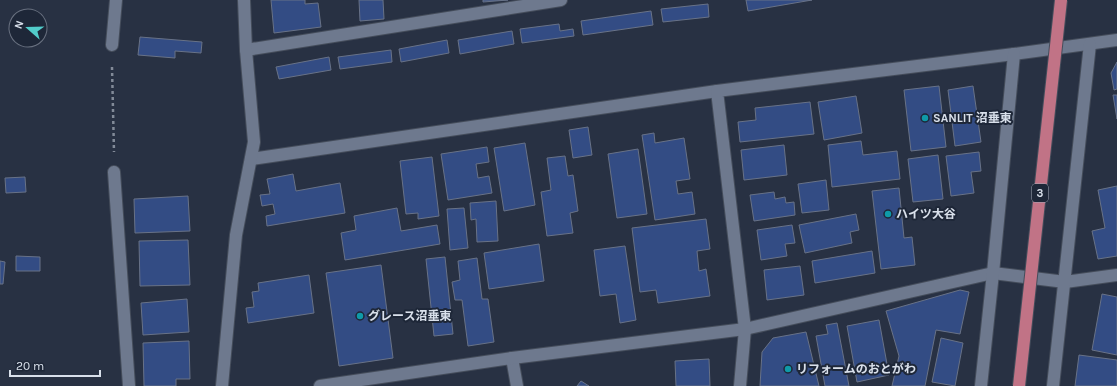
<svg xmlns="http://www.w3.org/2000/svg" width="1117" height="386" viewBox="0 0 1117 386" font-family="Karla,'Noto Sans JP',sans-serif">
  <style>
    .building { fill: #334c84; stroke: #687287 }
    .lines { fill: none; stroke-linecap: round; stroke-linejoin: round }
    .street-casing { stroke: #454d5b; stroke-width: 14 }
    .path { stroke: #828a98; stroke-width: 2.5; stroke-dasharray: 3 3; stroke-linecap: butt }
    .street { stroke: #6e798e; stroke-width: 12 }
    .primary-bridge-casing { stroke: #454d5b; stroke-width: 14; stroke-linecap: butt }
    .primary-bridge { stroke: #c17386; stroke-width: 12 }
    .culture-dot { fill: #0f9aa8; stroke: #1e2738; stroke-width: 1.5 }
    .labels { text-anchor: middle; dominant-baseline: central; stroke-width: 4; stroke-linejoin: round; paint-order: stroke }
    .shield { fill: #1e2738; stroke: #a1a8b5; stroke-width: 1 }
    .shield-label { font-size: 11px; font-weight: bold; fill: #d9e0eb }
    .poi-label { font-size: 12px; font-weight: bold; fill: #d9e0eb; stroke: #1e2738; text-anchor: start }
  </style>
  <rect width="100%" height="100%" fill="#283143"/>
  <g class="building">
    <polygon points="271,0 305,0 305,4 318,3 321,27 274,33"/>
    <polygon points="359,0 383,0 384,19 360,21"/>
    <polygon points="483,0 508,0 483,2"/>
    <polygon points="746,0 812,0 748,11"/>
    <polygon points="708,4 709,17 663,22 661,9"/>
    <polygon points="651,11 653,25 583,35 581,21"/>
    <polygon points="559,24 560,31 573,29 574,36 522,43 520,29"/>
    <polygon points="512,31 514,44 460,54 458,40"/>
    <polygon points="140,37 202,42 201,53 175,51 175,58 138,55"/>
    <polygon points="447,40 449,53 401,62 399,49"/>
    <polygon points="391,50 392,62 340,69 338,57"/>
    <polygon points="329,57 331,70 279,79 276,67"/>
    <polygon points="1117,62 1117,89 1114,90 1111,73"/>
    <polygon points="939,86 946,147 911,151 904,90"/>
    <polygon points="973,86 981,142 955,146 948,90"/>
    <polygon points="1113,95 1117,95 1117,119"/>
    <polygon points="856,96 862,133 824,140 818,102"/>
    <polygon points="810,102 814,134 740,142 738,122 756,120 755,108"/>
    <polygon points="588,127 592,155 573,158 569,130"/>
    <polygon points="654,133 655,143 684,138 690,179 676,181 678,194 692,192 695,214 655,220 642,135"/>
    <polygon points="861,141 863,155 897,151 900,179 832,187 828,145"/>
    <polygon points="525,143 535,205 504,211 494,148"/>
    <polygon points="784,145 787,175 744,180 741,150"/>
    <polygon points="487,147 489,162 476,164 478,178 489,176 492,193 448,200 441,154"/>
    <polygon points="638,149 647,214 617,218 608,154"/>
    <polygon points="979,152 981,171 971,172 974,193 951,196 946,156"/>
    <polygon points="938,155 943,199 913,202 908,159"/>
    <polygon points="565,156 568,176 573,175 578,211 570,213 573,233 547,236 541,192 551,190 547,158"/>
    <polygon points="432,157 439,216 418,219 418,213 406,214 400,161"/>
    <polygon points="293,174 296,191 340,183 345,213 267,226 266,216 275,214 273,204 262,206 260,195 270,194 267,179"/>
    <polygon points="25,177 26,192 6,193 5,178"/>
    <polygon points="826,180 829,210 802,213 798,184"/>
    <polygon points="1117,186 1117,256 1098,259 1092,231 1105,228 1098,190"/>
    <polygon points="899,188 904,238 912,237 915,265 881,269 872,191"/>
    <polygon points="774,192 775,199 785,197 786,203 794,202 795,215 754,221 750,195"/>
    <polygon points="188,196 190,231 135,233 134,199"/>
    <polygon points="496,201 498,241 477,242 476,219 471,220 470,203"/>
    <polygon points="397,208 401,231 437,225 440,244 345,260 341,233 356,230 354,216"/>
    <polygon points="464,208 468,248 450,250 447,209"/>
    <polygon points="856,214 859,230 850,232 852,243 805,253 799,225"/>
    <polygon points="706,219 710,249 697,251 699,271 706,269 710,296 658,303 656,290 640,292 632,228"/>
    <polygon points="792,225 795,243 785,244 787,256 761,260 757,230"/>
    <polygon points="188,240 190,285 140,286 139,241"/>
    <polygon points="539,244 544,281 489,289 484,253"/>
    <polygon points="625,246 636,320 620,323 616,294 600,296 594,250"/>
    <polygon points="872,251 875,273 815,283 812,261"/>
    <polygon points="16,256 40,257 40,271 16,271"/>
    <polygon points="445,257 453,334 434,336 426,259"/>
    <polygon points="477,258 482,299 488,299 494,342 468,346 462,300 455,300 452,282 460,280 458,261"/>
    <polygon points="0,261 5,262 3,284 0,284"/>
    <polygon points="381,265 393,358 339,366 326,273"/>
    <polygon points="800,266 804,295 767,300 764,270"/>
    <polygon points="309,275 314,313 248,323 246,308 254,307 252,292 259,291 258,283"/>
    <polygon points="960,290 969,292 960,334 936,330 925,386 892,386 899,356 886,311"/>
    <polygon points="1102,294 1117,297 1117,355 1092,350"/>
    <polygon points="187,299 189,332 143,335 141,303"/>
    <polygon points="879,320 889,375 857,382 847,326"/>
    <polygon points="837,323 849,386 825,386 816,336 828,334 826,325"/>
    <polygon points="806,332 819,386 760,386 762,352 773,338"/>
    <polygon points="941,338 963,343 955,386 932,382"/>
    <polygon points="189,341 190,379 176,379 176,386 144,386 143,343"/>
    <polygon points="1079,355 1117,360 1117,386 1075,386"/>
    <polygon points="709,359 710,386 676,386 675,361"/>
    <polygon points="581,381 589,386 577,386"/>
  </g>
  <g class="lines">
    <defs>
      <g id="street">
        <polyline points="112,45 116,0"/>
        <polyline points="246,50 561,0"/>
        <polyline points="251,159 717,91"/>
        <polyline points="114,172 129,386"/>
        <polyline points="512,358 517,386"/>
        <polyline points="222,386 236,235 254,142 246,50 244,0"/>
        <polyline points="320,386 512,358 745,329 993,273 1065,282 1117,275"/>
        <polyline points="740,386 745,329 717,91 1014,54 1117,40"/>
        <polyline points="981,386 993,273 1014,54"/>
        <polyline points="1053,386 1090,44"/>
      </g>
    </defs>
    <use href="#street" class="street-casing"/>
    <polyline class="path" points="112,67 114,152"/>
    <use href="#street" class="street"/>
    <defs>
      <polyline id="primary-bridge" points="1019,386 1061,0"/>
    </defs>
    <use href="#primary-bridge" class="primary-bridge-casing"/>
    <use href="#primary-bridge" class="primary-bridge"/>
  </g>
  <g class="culture-dot">
    <circle cx="925" cy="118" r="4"/>
    <circle cx="888" cy="214" r="4"/>
    <circle cx="360" cy="316" r="4"/>
    <circle cx="788" cy="369" r="4"/>
  </g>
  <g class="labels">
    <rect class="shield" x="1032" y="184" width="16" height="18" rx="3"/>
    <g class="shield-label">
      <text x="1040" y="193">3</text>
    </g>
    <g class="poi-label">
      <text x="933" y="118">SANLIT 沼垂東</text>
      <text x="896" y="214">ハイツ大谷</text>
      <text x="368" y="316">グレース沼垂東</text>
      <text x="796" y="369">リフォームのおとがわ</text>
    </g>
  </g>
  <g transform="translate(28 28) rotate(290)"><circle r="19" fill="#1e2738" stroke="#697180"/>
  <path d="M0-3L7 15L0 10L-7 15Z" fill="#52cdcb"/>
  <text y="-6" font-size="11" font-weight="bold" text-anchor="middle" fill="#d9e0eb">N</text>
  </g>
  <path d="M10 370v6h90v-6" fill="none" stroke="#d9e0eb" stroke-width="2"/>
  <text x="16" y="370" font-size="12" fill="#d9e0eb" stroke="#1e2738" stroke-width="3" paint-order="stroke">20 m</text>
</svg>
